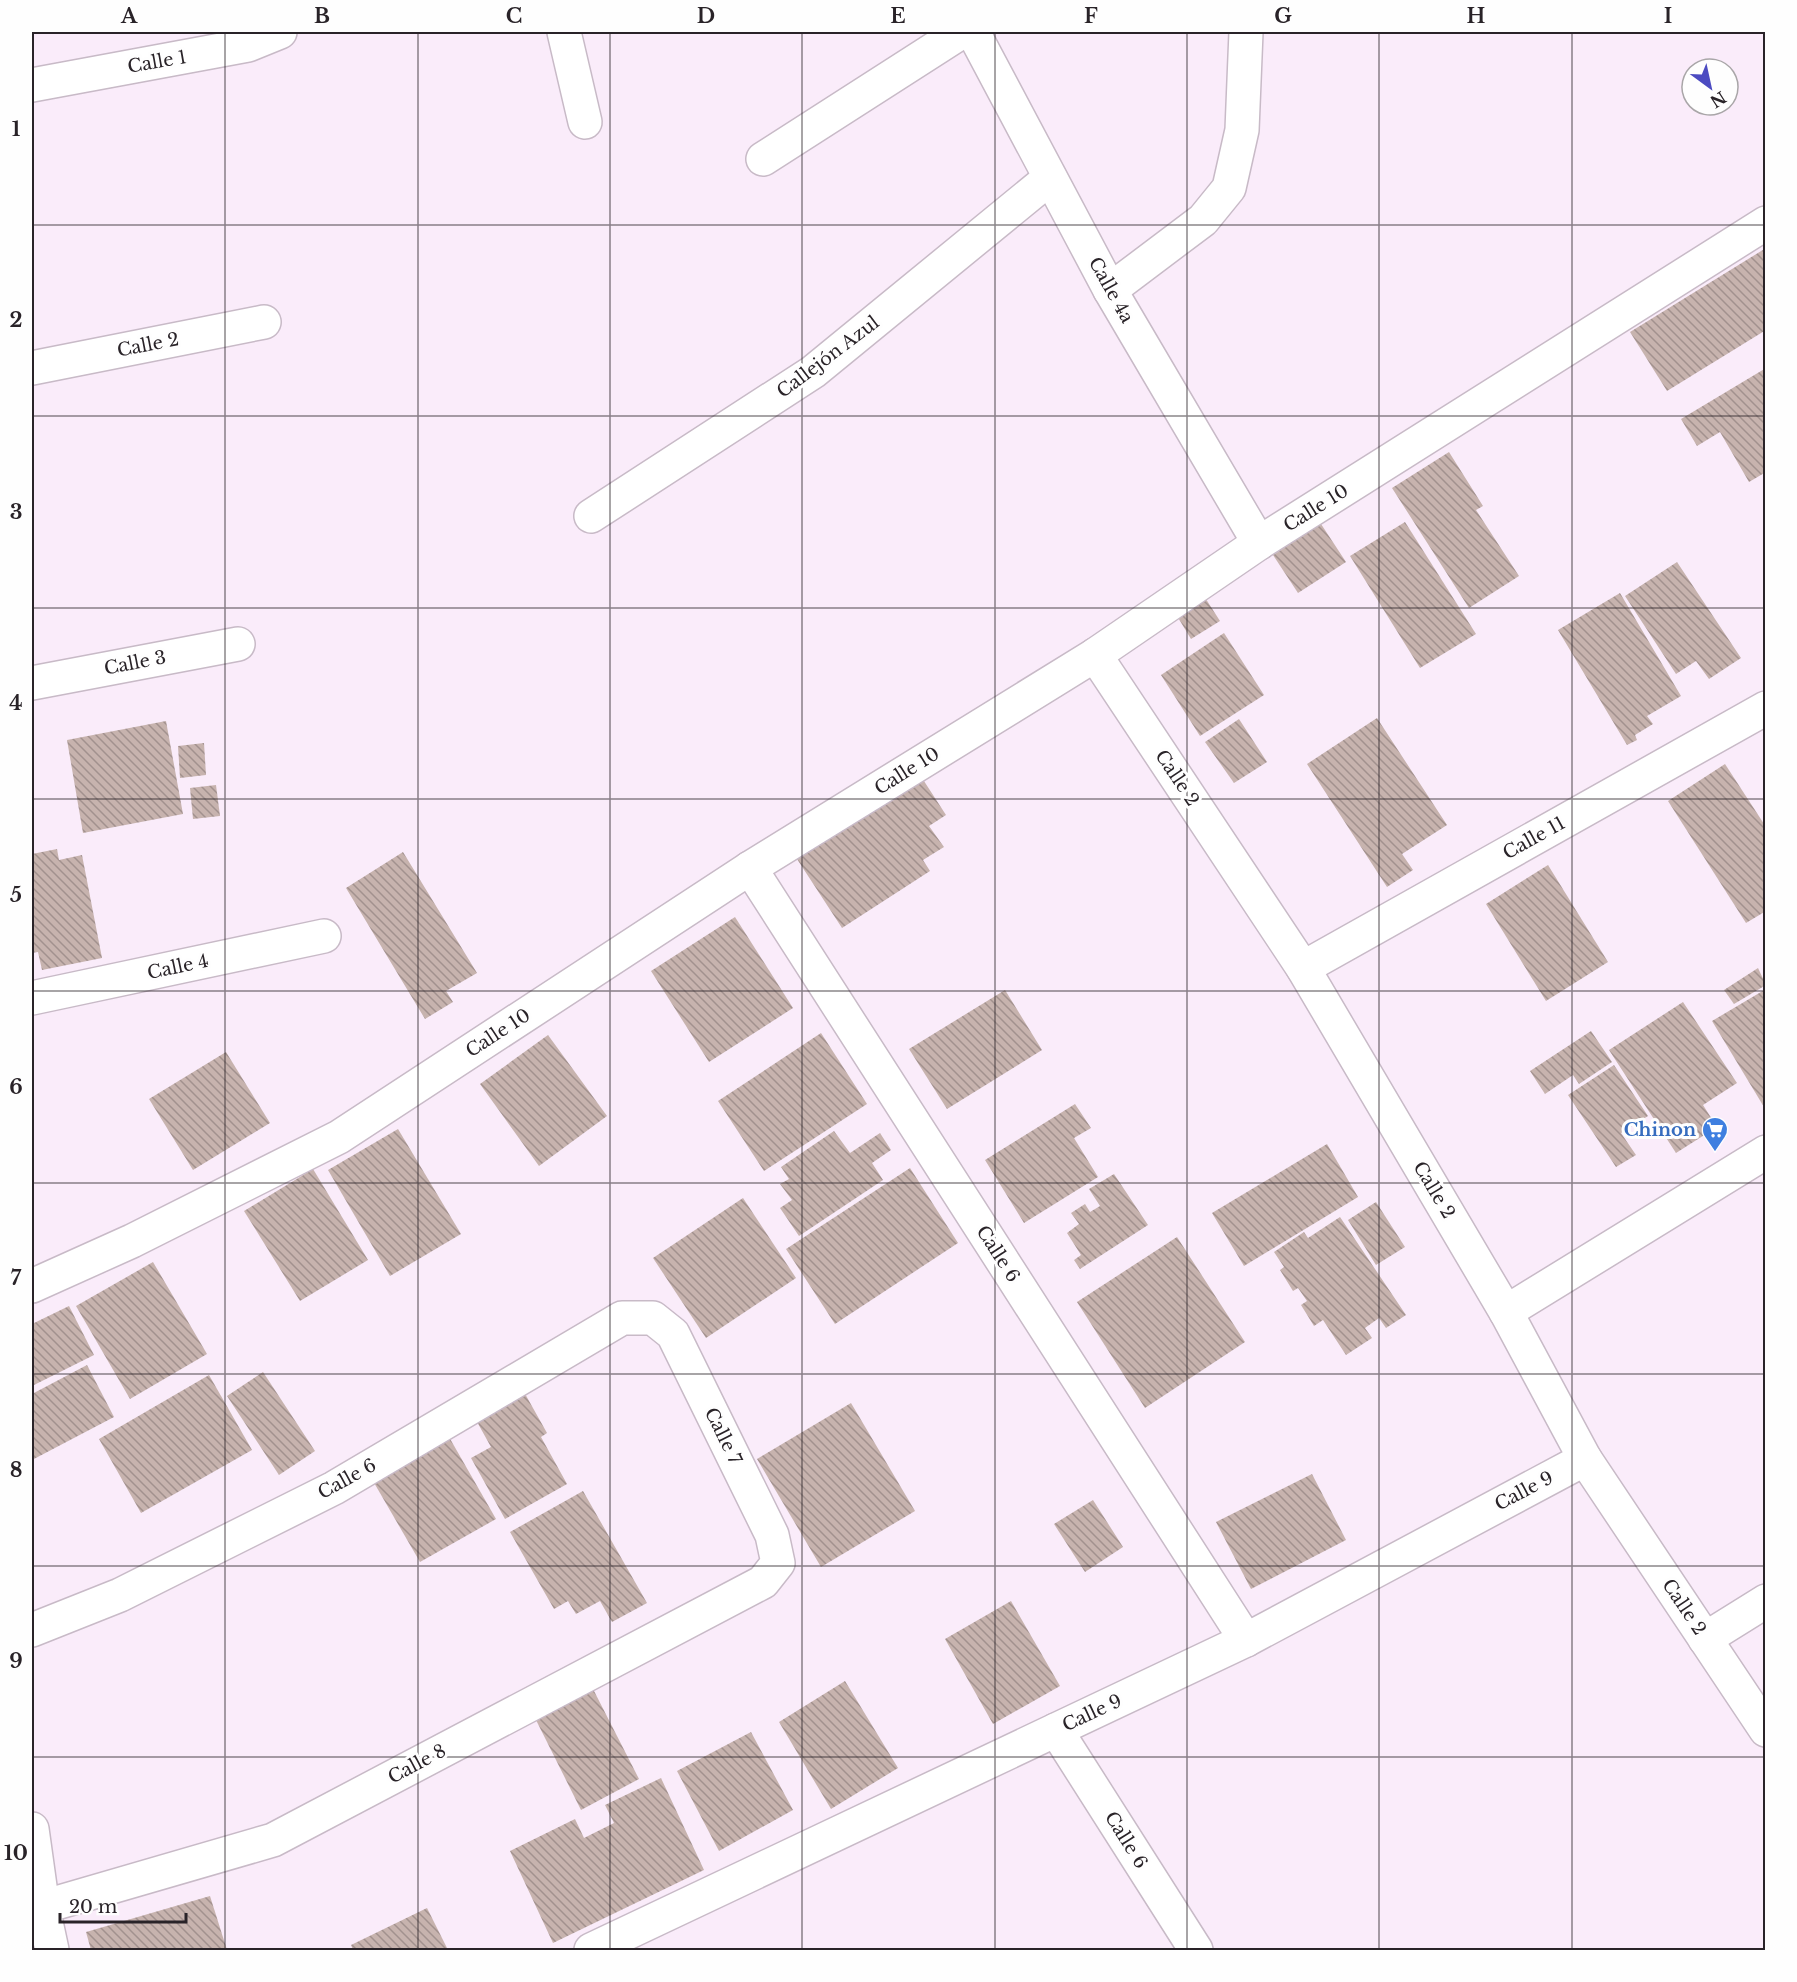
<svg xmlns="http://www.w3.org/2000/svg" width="1797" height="1982" viewBox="0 0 1797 1982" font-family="'Libre Baskerville',serif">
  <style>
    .building { fill: url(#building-back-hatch) }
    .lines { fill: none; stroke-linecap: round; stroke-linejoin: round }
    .minor-casing { stroke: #c8bac7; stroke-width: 36 }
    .minor { stroke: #fff; stroke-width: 33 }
    .grid { fill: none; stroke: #292328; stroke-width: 1.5; stroke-opacity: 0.55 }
    .labels { text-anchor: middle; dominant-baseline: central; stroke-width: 6; stroke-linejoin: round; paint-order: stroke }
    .street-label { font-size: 18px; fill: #292328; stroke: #fefefe }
    .shop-label { font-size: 18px; font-weight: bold; fill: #366cbe; stroke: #fefefe; text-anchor: end }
    .neatline { fill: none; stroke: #292328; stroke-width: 2 }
    .grid-label { font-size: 20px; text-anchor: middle; font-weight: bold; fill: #292328 }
  </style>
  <defs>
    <pattern id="building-back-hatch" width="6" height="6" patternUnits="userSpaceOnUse" patternTransform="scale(1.5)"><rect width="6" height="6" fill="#c7b3ae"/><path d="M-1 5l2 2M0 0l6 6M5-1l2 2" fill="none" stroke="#a2918e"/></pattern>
  </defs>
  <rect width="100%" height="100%" fill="#faecfa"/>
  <g class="building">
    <polygon points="1766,248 1766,330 1667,391 1630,332"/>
    <polygon points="1766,368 1766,472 1749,482 1720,432 1697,446 1681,419"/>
    <polygon points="1449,452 1483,506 1476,510 1519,576 1469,608 1392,488"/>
    <polygon points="1405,522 1476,634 1420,668 1350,556"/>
    <polygon points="1321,524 1346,562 1298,593 1273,555"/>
    <polygon points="1677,562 1741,658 1709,679 1696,661 1676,674 1625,596"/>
    <polygon points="1202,593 1220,621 1191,639 1174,611"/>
    <polygon points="1620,593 1681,696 1647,716 1653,724 1635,735 1637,740 1627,745 1558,630"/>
    <polygon points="1224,633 1264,695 1200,736 1161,675"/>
    <polygon points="1377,718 1447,825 1402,854 1413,870 1387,887 1307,764"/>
    <polygon points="1239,719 1267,762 1234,783 1205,742"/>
    <polygon points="166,721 183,814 83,833 67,740"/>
    <polygon points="204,743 206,775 180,778 178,746"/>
    <polygon points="1725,764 1766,827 1766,911 1746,923 1668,801"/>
    <polygon points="922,778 946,815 929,826 944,847 923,860 930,871 842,928 797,859"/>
    <polygon points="216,785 220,816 193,819 190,788"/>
    <polygon points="57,849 59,860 82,855 102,958 42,970 38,952 32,953 32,854"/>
    <polygon points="403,852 477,973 446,991 453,1002 425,1019 346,888"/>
    <polygon points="1548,865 1608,962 1546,1001 1486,904"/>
    <polygon points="735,917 793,1008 709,1062 651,971"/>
    <polygon points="1758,968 1766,985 1734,1004 1724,990"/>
    <polygon points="1766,989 1766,1106 1764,1107 1712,1021"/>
    <polygon points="1005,990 1042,1050 947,1109 909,1049"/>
    <polygon points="1683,1002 1737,1083 1703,1105 1717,1127 1676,1153 1609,1050"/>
    <polygon points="1591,1031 1612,1062 1579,1084 1573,1075 1545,1094 1530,1071"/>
    <polygon points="821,1033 867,1104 764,1171 718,1101"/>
    <polygon points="548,1035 607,1116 539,1166 480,1084"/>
    <polygon points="226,1052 270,1123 193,1170 149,1099"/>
    <polygon points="1614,1065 1648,1116 1621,1133 1636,1155 1616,1167 1568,1095"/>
    <polygon points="1075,1104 1091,1128 1074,1138 1098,1177 1024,1223 985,1160"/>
    <polygon points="398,1129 461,1234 390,1276 328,1170"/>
    <polygon points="834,1131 850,1153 880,1133 891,1150 872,1163 883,1180 799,1236 780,1208 792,1200 780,1184 789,1179 781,1167"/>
    <polygon points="1327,1144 1358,1197 1244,1266 1212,1213"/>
    <polygon points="910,1168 958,1243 835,1324 786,1249"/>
    <polygon points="313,1169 368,1260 300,1301 244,1211"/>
    <polygon points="1114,1174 1148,1225 1080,1269 1074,1260 1081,1255 1067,1233 1079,1224 1071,1213 1085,1204 1090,1212 1100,1206 1089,1189"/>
    <polygon points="743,1198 796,1278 706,1338 653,1258"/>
    <polygon points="1376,1202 1405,1247 1376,1265 1348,1220"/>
    <polygon points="1340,1217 1406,1315 1386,1328 1379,1318 1365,1328 1372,1338 1346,1355 1323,1320 1314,1326 1301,1305 1307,1301 1298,1288 1293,1291 1280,1270 1284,1267 1274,1252 1304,1232 1308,1238"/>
    <polygon points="1177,1237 1245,1342 1145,1408 1077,1302"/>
    <polygon points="153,1262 207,1354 130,1399 76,1306"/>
    <polygon points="69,1306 94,1355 32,1386 32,1324"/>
    <polygon points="87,1365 114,1417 32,1460 32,1394"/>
    <polygon points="263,1372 315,1451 279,1475 227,1396"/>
    <polygon points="209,1375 252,1450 141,1513 99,1439"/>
    <polygon points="524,1392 547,1433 541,1437 567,1484 505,1519 471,1458 491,1447 476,1420"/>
    <polygon points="851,1403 915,1511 821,1567 757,1459"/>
    <polygon points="449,1437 496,1519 420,1562 373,1481"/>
    <polygon points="1312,1474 1346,1540 1251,1589 1216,1522"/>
    <polygon points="583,1491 647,1603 612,1622 600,1601 576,1614 568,1601 554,1609 510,1532"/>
    <polygon points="1093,1500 1123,1547 1085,1572 1054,1524"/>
    <polygon points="1011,1601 1060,1686 993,1724 945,1639"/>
    <polygon points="845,1681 898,1768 831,1809 779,1722"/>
    <polygon points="593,1689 639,1779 581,1810 535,1718"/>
    <polygon points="751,1732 793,1810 719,1851 677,1771"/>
    <polygon points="661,1778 704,1870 553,1943 510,1851 575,1819 584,1838 614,1823 605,1805"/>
    <polygon points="210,1896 227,1950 91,1950 86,1932"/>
    <polygon points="427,1908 448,1950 353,1950 351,1945"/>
  </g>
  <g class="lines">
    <defs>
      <g id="minor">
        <polyline points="564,32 585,122"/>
        <polyline points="973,32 1110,290 1259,543"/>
        <polyline points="32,85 248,45 280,32"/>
        <polyline points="763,159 961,32"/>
        <polyline points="1110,290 1203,220 1229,188 1242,130 1246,32"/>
        <polyline points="32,368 264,322"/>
        <polyline points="591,516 813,372 1050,178"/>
        <polyline points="1095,655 1303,968 1506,1312 1585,1459 1766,1730"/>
        <polyline points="32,683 238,644"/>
        <polyline points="750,868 1246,1640"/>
        <polyline points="1303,968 1766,708"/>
        <polyline points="32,998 324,936"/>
        <polyline points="32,1286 132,1241 339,1137 750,868 1095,655 1259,543 1766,223"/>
        <polyline points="1506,1312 1766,1152"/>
        <polyline points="32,1630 120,1595 334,1488 622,1318 653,1318 673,1334 772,1535 778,1563 763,1582 273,1840 32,1910"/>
        <polyline points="1705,1639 1766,1601"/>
        <polyline points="1056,1730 1196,1950"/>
        <polyline points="32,1829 43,1908 52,1950"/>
        <polyline points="591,1950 1246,1640 1585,1459"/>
      </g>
    </defs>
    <use href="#minor" class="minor-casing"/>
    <use href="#minor" class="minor"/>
  </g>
  <path class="grid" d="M225,32V1950M418,32V1950M610,32V1950M802,32V1950M995,32V1950M1187,32V1950M1379,32V1950M1572,32V1950M32,225H1766M32,416H1766M32,608H1766M32,799H1766M32,991H1766M32,1183H1766M32,1374H1766M32,1566H1766M32,1757H1766"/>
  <defs>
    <symbol id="supermarket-pin" viewBox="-11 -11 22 30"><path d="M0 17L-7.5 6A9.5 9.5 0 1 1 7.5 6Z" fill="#3f7fe0" stroke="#fefefe"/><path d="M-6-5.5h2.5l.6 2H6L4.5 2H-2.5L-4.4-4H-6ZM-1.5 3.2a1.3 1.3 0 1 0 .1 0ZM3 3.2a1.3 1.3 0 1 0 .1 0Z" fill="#fff"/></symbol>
  </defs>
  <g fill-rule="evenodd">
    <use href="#supermarket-pin" x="1700" y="1115" width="30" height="40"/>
  </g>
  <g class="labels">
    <g class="street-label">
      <text transform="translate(157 62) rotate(-10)">Calle 1</text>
      <text transform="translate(1111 290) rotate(61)">Calle 4a</text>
      <text transform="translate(148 345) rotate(-11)">Calle 2</text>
      <text transform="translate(828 357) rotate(-37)">Callejón Azul</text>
      <text transform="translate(1316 508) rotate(-32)">Calle 10</text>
      <text transform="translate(135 663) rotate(-11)">Calle 3</text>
      <text transform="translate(907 771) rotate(-32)">Calle 10</text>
      <text transform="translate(1177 778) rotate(56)">Calle 2</text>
      <text transform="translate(1534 838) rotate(-29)">Calle 11</text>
      <text transform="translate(178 967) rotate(-12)">Calle 4</text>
      <text transform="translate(498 1033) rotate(-33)">Calle 10</text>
      <text transform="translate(1434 1190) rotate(59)">Calle 2</text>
      <text transform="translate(998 1254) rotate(57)">Calle 6</text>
      <text transform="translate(723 1436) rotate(64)">Calle 7</text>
      <text transform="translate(347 1479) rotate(-29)">Calle 6</text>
      <text transform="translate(1524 1491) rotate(-28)">Calle 9</text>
      <text transform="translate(1684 1607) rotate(56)">Calle 2</text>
      <text transform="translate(1092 1713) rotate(-25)">Calle 9</text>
      <text transform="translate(417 1764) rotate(-28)">Calle 8</text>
      <text transform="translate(1126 1840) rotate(58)">Calle 6</text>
    </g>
    <g class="shop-label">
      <text x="1696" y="1130">Chinon</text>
    </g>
  </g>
  <rect width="1797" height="1982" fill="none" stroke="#fefefe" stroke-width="66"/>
  <g transform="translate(1710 87) rotate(147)"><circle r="28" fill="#fefefe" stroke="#a9a6a8" stroke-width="1.5"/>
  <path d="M0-4.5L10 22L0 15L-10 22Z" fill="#4c4bc1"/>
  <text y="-9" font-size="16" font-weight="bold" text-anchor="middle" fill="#292328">N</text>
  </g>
  <path d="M60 1913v9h126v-9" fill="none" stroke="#292328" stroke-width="3"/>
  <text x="69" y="1913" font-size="18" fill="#292328" stroke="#fefefe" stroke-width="4.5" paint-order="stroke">20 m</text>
  <rect x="33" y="33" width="1731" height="1916" class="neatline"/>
  <g class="grid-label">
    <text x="129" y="23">A</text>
    <text x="322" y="23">B</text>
    <text x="514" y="23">C</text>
    <text x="706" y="23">D</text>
    <text x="898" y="23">E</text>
    <text x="1091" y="23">F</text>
    <text x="1283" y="23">G</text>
    <text x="1476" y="23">H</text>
    <text x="1668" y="23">I</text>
    <text x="16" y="136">1</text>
    <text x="16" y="327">2</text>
    <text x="16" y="519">3</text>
    <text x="16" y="710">4</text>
    <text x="16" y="902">5</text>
    <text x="16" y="1094">6</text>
    <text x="16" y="1285">7</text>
    <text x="16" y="1477">8</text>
    <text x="16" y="1668">9</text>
    <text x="16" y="1860">10</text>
  </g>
</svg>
